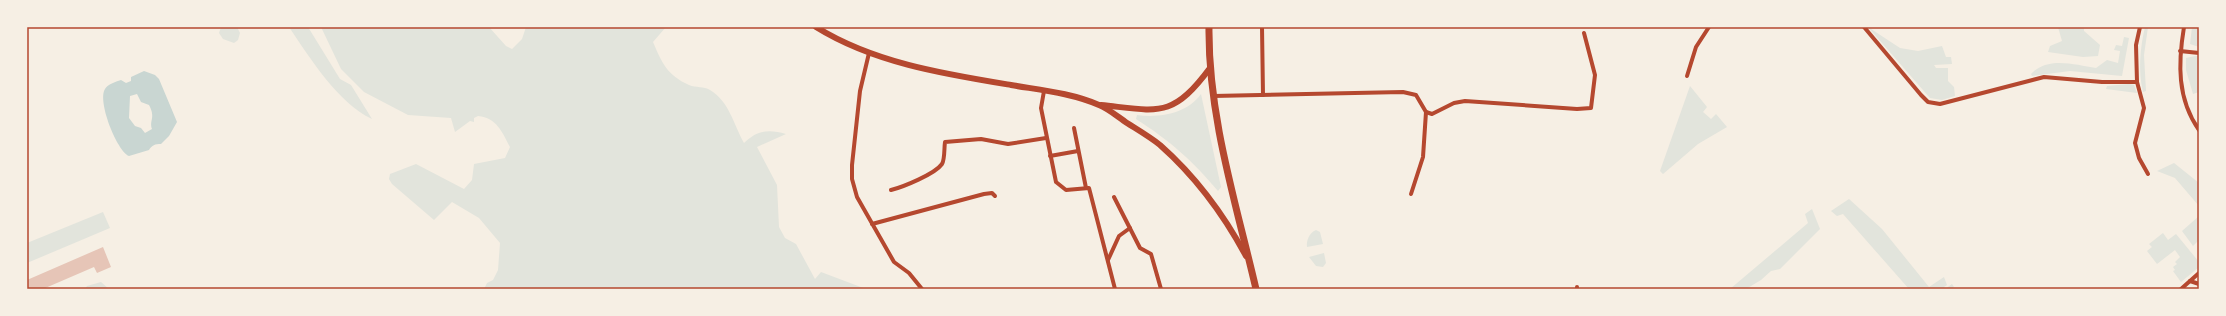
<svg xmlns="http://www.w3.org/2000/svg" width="2226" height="316" viewBox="0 0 2226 316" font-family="'Exo 2',sans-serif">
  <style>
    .green { fill: #e2e4dc }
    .water { fill: #c9d6d2; fill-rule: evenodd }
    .building { fill: #e6c5b7 }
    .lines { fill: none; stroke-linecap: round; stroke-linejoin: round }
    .minor { stroke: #b5482f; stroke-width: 4 }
    .secondary { stroke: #b5482f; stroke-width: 6 }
    .primary { stroke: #b5482f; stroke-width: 7 }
    .neatline { fill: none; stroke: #b5482f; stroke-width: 1.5 }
  </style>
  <rect width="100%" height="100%" fill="#f6efe4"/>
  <g class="green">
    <polygon points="221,27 237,27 240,33 238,40 234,43 223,39 219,33"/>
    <path d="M289,27H308L340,79L351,85L372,119C338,103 310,58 289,27Z"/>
    <path d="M321,27H489L506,46L512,49L522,39L526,27H666L653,42C662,63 667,75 689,85C696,88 704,86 710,90C729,101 734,125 744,143C757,130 769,129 786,134L757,147L777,185L779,227L785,238L796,244L815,279L821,272L866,289H484L487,283L493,280L498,270L500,243L479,218L452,202L434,220L392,184L389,179L390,174L416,164L464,189L472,180L474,164L505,158L510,147C502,132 497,118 478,116L474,118V122L470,121L455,132L451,118L408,115L364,92L341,69Z"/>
    <polygon points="1868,27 1900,48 1918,51 1942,46 1946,57 1951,57 1952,64 1934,65 1936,68 1948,68 1948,81 1954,87 1955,96 1942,100 1930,98"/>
    <polygon points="2058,27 2084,27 2084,31 2100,45 2098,56 2083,57 2048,52 2050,46 2062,41"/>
    <path d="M2145,27H2148L2144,55L2146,91L2143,92C2138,71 2140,48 2145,27Z"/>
    <polygon points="2192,27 2197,27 2199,47 2190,44"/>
    <path d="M2124,37L2129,38L2122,76L2070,71L2032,76L2031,74C2048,56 2075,65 2096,68L2107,60L2118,63L2120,51L2114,50L2116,45L2122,46Z"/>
    <polygon points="2195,56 2199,56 2199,92 2193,94 2186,70 2186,58"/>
    <polygon points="2129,84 2134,85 2137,93 2106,89 2107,86"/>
    <polygon points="1690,86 1707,107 1703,112 1711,119 1716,114 1727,127 1698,144 1663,174 1660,171"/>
    <path d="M1201,94L1221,187L1218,191C1193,161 1169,140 1136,119L1137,115C1159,118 1187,114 1201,94Z"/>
    <polygon points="2174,163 2199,183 2199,206 2175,178 2157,171"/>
    <polygon points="1849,199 1882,229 1929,287 1944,277 1947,285 1944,287 1945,289 1952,284 1954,287 1951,289 1909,289 1843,214 1837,216 1831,211"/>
    <polygon points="1812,209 1820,229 1780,269 1771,271 1761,280 1746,289 1730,289 1808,223 1805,214"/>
    <polygon points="103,212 110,228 27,263 27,243"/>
    <polygon points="2199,216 2199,240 2193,246 2182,231"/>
    <path d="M1316,230L1320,232L1323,244L1307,247C1306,241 1309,233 1316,230Z"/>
    <polygon points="2163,233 2168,240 2176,234 2199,262 2199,267 2181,282 2173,271 2175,270 2173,267 2177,264 2175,262 2180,257 2175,250 2157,264 2147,251 2152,247 2149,244"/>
    <polygon points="1324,253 1326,263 1323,267 1316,266 1309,257"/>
    <polygon points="101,282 109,289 85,289 87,286"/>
  </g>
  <path class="water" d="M144,71L155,75L159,79L177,122L169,136L161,144C155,144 152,145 149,150L129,156C117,151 97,101 105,89C108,84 115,82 121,80L126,83L131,81V77ZM137,94L141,102L149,105C156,118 149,120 152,129L145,133L141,128L135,126L129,118L130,96Z"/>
  <polygon class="building" points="103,247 111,267 97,273 94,267 43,289 27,289 27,280"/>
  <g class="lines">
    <g class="minor">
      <polyline points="1262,27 1263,95"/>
      <polyline points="1864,27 1921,95 1928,102 1940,104 2044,77 2102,82 2137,82 2136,45 2140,27"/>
      <path d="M2184,27C2178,63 2177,99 2199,130"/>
      <polyline points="2180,51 2199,53"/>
      <polyline points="869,53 860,91 852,165 852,179 857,197 894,262 909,273 922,289"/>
      <polyline points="1687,76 1696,47 1709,27"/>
      <polyline points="2137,82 2144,108 2135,143 2139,158 2148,174"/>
      <polyline points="1044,91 1041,108 1056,182 1066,190 1089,188 1115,289"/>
      <polyline points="1213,96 1403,92 1416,95 1426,112 1432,114 1454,103 1465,101 1577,109 1591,108 1595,75 1584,33"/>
      <polyline points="1074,128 1086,188"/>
      <polyline points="1050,156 1078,151"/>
      <path d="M891,190C903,187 935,174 942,164C945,159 944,148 945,142L981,139L1008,144L1046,138"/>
      <polyline points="1411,194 1423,157 1426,112"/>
      <polyline points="1114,197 1140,248 1151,254 1161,289"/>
      <polyline points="872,224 984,194 992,193 995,196"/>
      <polyline points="1108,260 1119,236 1130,228"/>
      <polyline points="2190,281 2199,284"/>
      <polyline points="1577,289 1577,287"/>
      <polyline points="2181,289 2199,273"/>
    </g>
    <g class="secondary">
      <path d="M816,27C874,63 944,74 1011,85C1040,90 1072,93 1099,105C1109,109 1118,117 1127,123C1138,130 1150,137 1160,145C1195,176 1224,215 1246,256"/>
      <path d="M1101,105C1159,111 1172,119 1210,68"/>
    </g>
    <path class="primary" d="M1209,27C1208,116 1236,203 1256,289"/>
  </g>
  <rect width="2226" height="316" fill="none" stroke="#f6efe4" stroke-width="56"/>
  <rect x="28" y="28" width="2170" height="260" class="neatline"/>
</svg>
